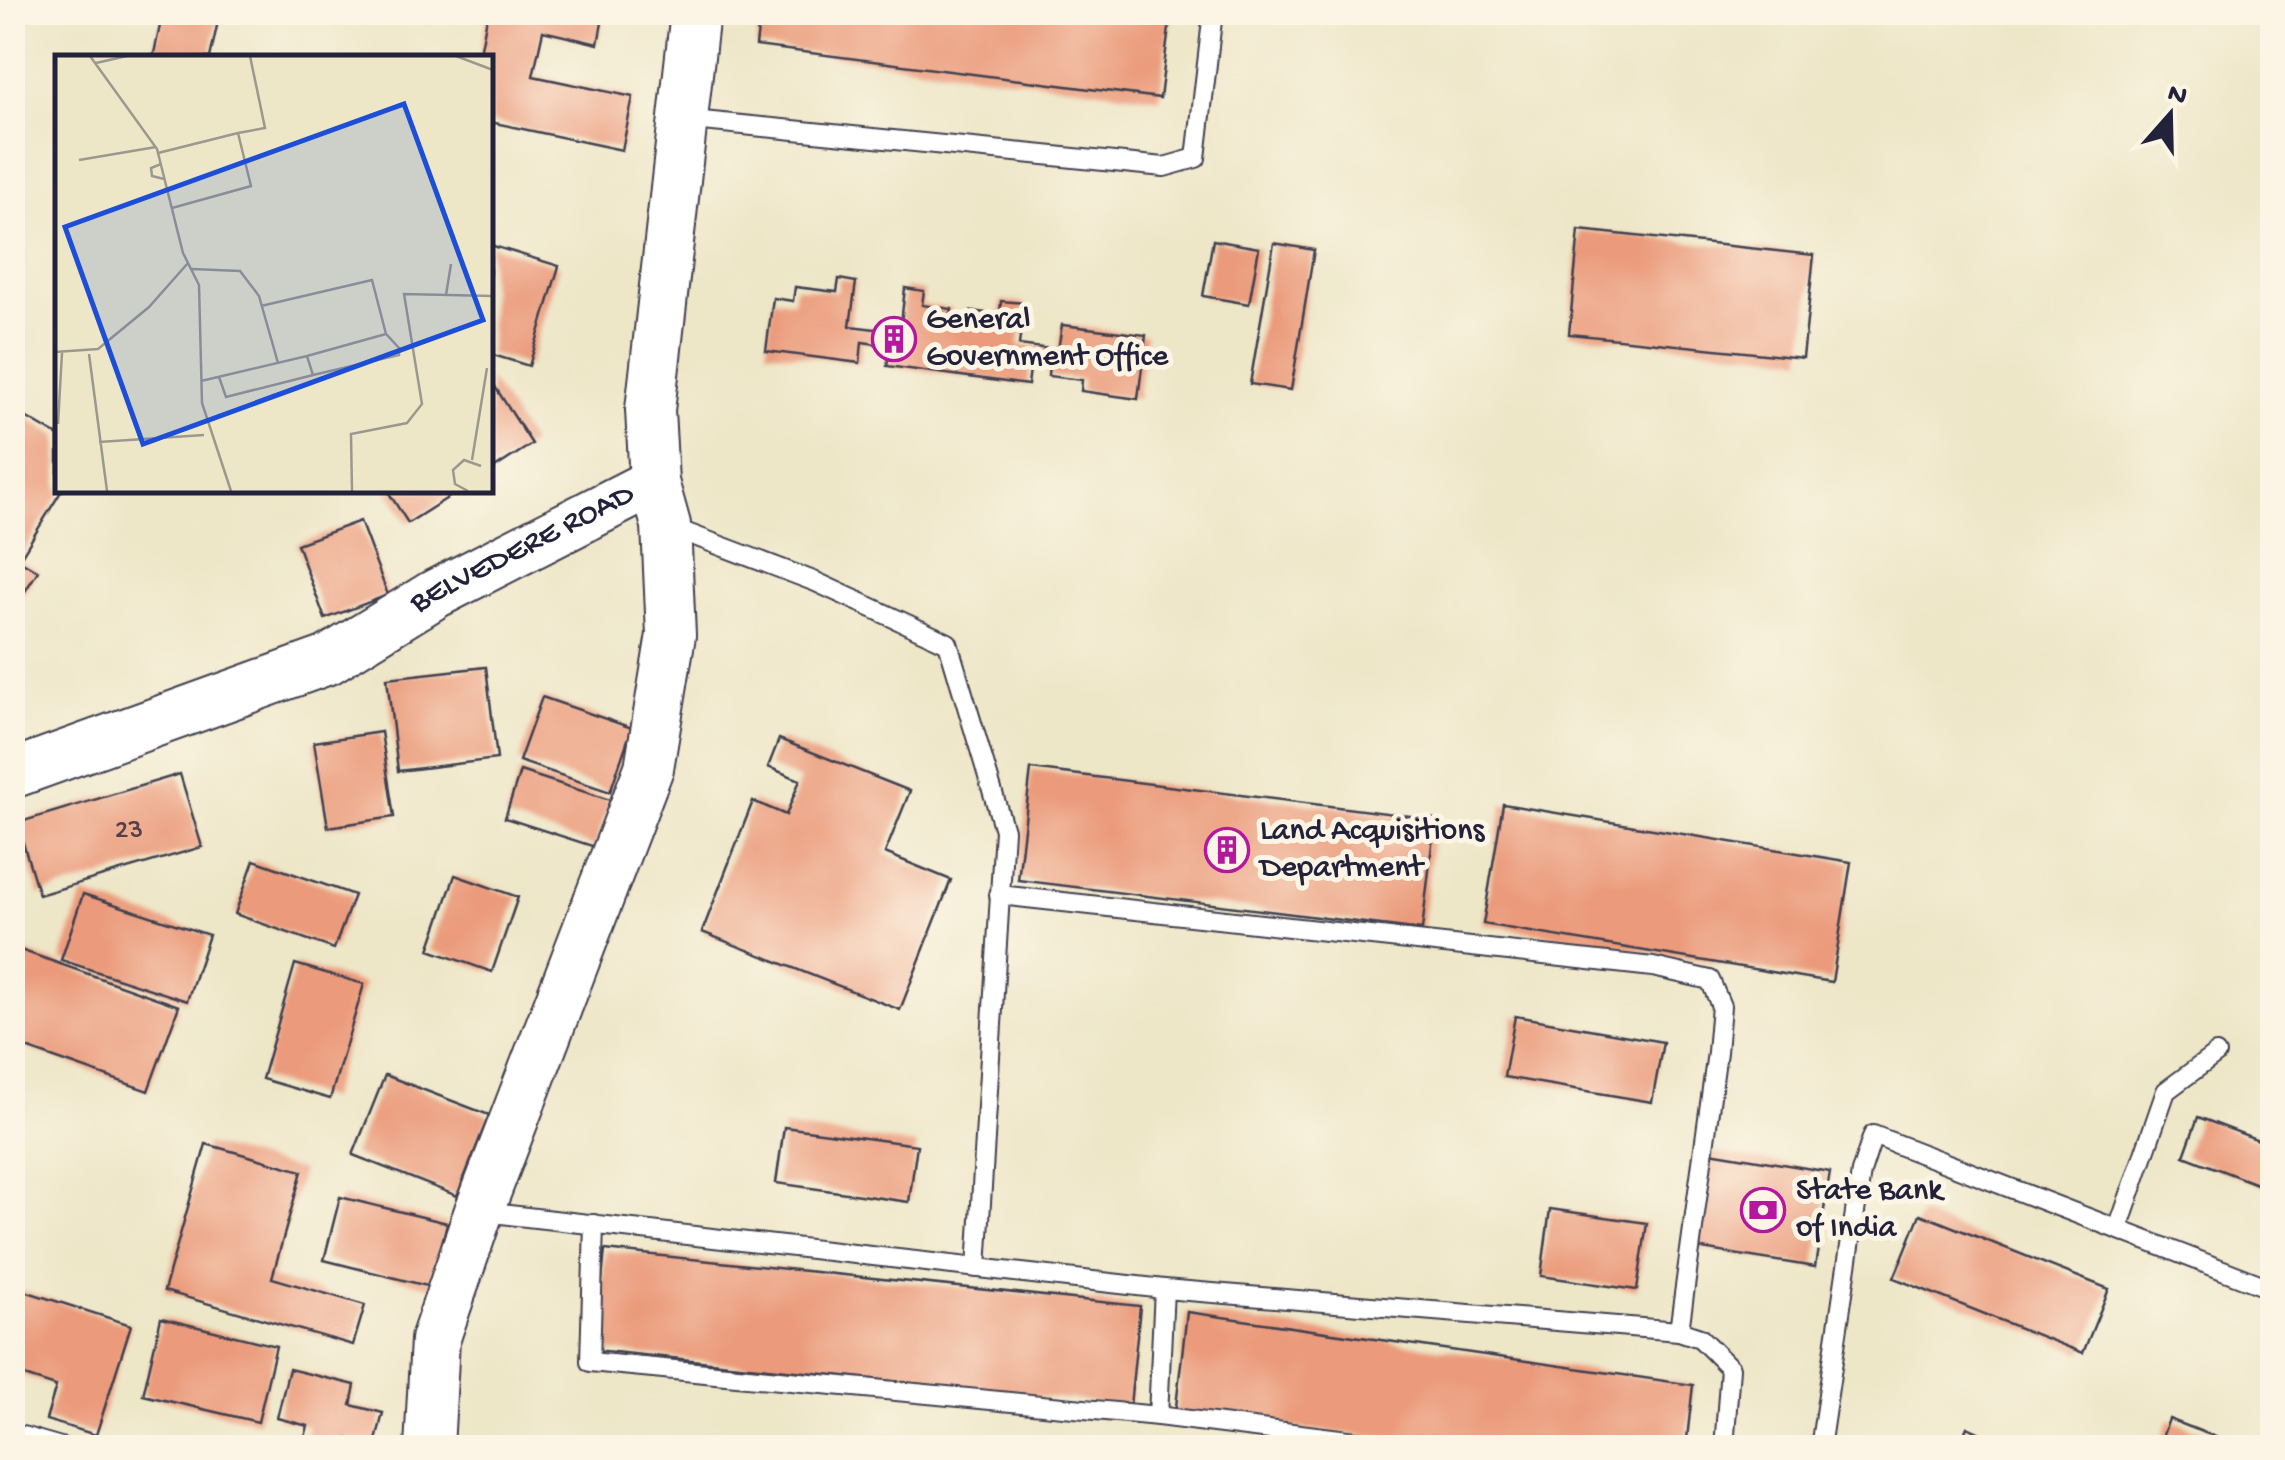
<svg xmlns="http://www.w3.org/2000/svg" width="2285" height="1460" viewBox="0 0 2285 1460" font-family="'Gochi Hand',sans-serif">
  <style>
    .building { fill: #eb9b7b }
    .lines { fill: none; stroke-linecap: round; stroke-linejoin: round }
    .lane-casing { stroke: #403f50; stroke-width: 22 }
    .secondary-casing { stroke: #403f50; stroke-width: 52 }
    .lane { stroke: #fff; stroke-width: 18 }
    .secondary { stroke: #fff; stroke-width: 48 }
    .labels { text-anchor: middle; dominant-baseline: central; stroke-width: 10; stroke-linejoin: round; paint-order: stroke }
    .number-label { font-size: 28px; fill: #54404b }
    .poi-label { font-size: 32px; fill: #22223b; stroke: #fcf5e5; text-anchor: start }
    .street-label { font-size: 32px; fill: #22223b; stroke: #fcf5e5 }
    .inset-road { fill: none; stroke: #9c988f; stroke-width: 2.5 }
    .view { fill: #1d4ed8; fill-opacity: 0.15; stroke: #1d4ed8; stroke-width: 5 }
    .inset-edge { fill: none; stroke: #22223b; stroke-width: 5 }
  </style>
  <rect width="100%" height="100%" fill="#fcf5e5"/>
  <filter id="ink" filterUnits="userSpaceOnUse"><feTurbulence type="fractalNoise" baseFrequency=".01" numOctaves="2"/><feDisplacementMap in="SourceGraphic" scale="20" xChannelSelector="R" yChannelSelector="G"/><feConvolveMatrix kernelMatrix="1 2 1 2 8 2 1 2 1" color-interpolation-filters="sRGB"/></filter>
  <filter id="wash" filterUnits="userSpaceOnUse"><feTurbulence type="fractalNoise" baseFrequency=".0048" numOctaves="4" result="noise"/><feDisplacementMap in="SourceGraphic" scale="40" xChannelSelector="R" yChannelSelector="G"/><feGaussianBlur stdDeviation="2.25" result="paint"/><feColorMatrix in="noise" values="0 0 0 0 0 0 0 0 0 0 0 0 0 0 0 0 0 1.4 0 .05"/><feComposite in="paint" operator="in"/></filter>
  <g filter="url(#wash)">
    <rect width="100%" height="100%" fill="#ede6c7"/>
    <g id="blocks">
      <g class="building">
        <polygon points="163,12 220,12 210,58 153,58"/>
        <polygon points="488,12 604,12 598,44 543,31 533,76 633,97 622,150 490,122 490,58 479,58"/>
        <polygon points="760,12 1171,12 1160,98 756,46"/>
        <polygon points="1579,230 1814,255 1803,358 1569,334"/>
        <polygon points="1213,240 1259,248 1249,304 1203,296"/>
        <polygon points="1274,243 1314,250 1291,390 1250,384"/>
        <polygon points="490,245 559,266 529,366 490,354"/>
        <polygon points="839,279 856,282 850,326 900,332 905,288 924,291 922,305 952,309 951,317 970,319 971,311 1000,315 1001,301 1024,303 1019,345 1058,350 1062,325 1146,335 1138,399 1081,391 1082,380 1048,376 1049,363 1031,361 1028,385 887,366 890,346 862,342 860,363 766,351 773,298 793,301 795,287 837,292"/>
        <polygon points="490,379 532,444 490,471"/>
        <polygon points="12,409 58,436 58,490 62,490 19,560 38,571 12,612"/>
        <polygon points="387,490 460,490 408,523"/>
        <polygon points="360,521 388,595 325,619 297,544"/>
        <polygon points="486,667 497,759 398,771 387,678"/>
        <polygon points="542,697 632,728 610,792 519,761"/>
        <polygon points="381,732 394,817 328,827 314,742"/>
        <polygon points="779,739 910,791 885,853 951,880 900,1010 702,932 753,801 786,815 800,780 768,767"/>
        <polygon points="1031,769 1435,819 1422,930 1018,880"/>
        <polygon points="520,771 610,800 595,847 505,818"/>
        <polygon points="180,774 202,847 39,895 17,823"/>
        <polygon points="1503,804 1851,862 1832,982 1483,924"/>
        <polygon points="254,860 354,895 334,949 235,914"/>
        <polygon points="455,875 518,897 492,972 429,950"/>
        <polygon points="83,894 209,935 187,1001 61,960"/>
        <polygon points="12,947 179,1006 148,1091 12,1043"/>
        <polygon points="295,964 364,984 330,1099 262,1079"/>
        <polygon points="1515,1016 1663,1042 1652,1102 1504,1077"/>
        <polygon points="385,1075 489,1115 457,1196 353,1155"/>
        <polygon points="2198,1117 2272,1145 2272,1190 2184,1156"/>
        <polygon points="784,1127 917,1145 909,1202 776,1183"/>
        <polygon points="206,1144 302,1171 272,1278 365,1305 353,1345 164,1291"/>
        <polygon points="1710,1152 1830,1172 1815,1267 1696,1248"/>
        <polygon points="340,1197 447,1223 431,1287 324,1260"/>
        <polygon points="1550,1209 1647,1223 1637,1290 1541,1276"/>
        <polygon points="1920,1214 2109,1289 2083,1353 1894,1278"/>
        <polygon points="605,1250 1140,1306 1130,1406 595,1350"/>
        <polygon points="12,1287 131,1325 96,1435 46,1420 56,1386 12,1372"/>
        <polygon points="1187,1312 1693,1385 1686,1448 1471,1448 1175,1415"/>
        <polygon points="161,1318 276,1346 258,1422 143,1395"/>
        <polygon points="289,1369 355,1385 351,1405 383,1413 375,1445 346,1438 344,1448 302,1448 308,1426 277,1418"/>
        <polygon points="2169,1419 2231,1443 2229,1448 2158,1448"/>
        <polygon points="1967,1427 2014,1448 1958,1448"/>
      </g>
    </g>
  </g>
  <g filter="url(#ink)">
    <use href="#blocks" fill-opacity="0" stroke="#403f50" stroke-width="2.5"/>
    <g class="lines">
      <defs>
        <g id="lane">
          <polyline points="683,119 1164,167 1196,158 1213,12"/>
          <polyline points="671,527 816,582 948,643 1004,830 977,1268"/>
          <polyline points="999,895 1653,967 1710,980 1721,1006 1717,1052 1679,1331"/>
          <polyline points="483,1212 1164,1289 1158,1416 590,1362 594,1224"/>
          <polyline points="2118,1229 2166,1091 2216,1054"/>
          <polyline points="1164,1289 1679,1331 1700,1338 1730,1368 1724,1448"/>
          <polyline points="1158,1416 1412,1448"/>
          <polyline points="12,1433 64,1448"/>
          <polyline points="1820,1448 1861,1172 1873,1135 2272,1289"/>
        </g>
        <g id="secondary">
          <path id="s1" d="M12,774L328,660L435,594L654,482"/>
          <polyline points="429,1448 435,1340 479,1211 649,768 671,635 666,525 654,482 650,410 695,12"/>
        </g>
      </defs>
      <use href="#lane" class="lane-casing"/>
      <use href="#secondary" class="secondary-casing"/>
      <use href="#lane" class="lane"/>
      <use href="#secondary" class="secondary"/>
    </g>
  </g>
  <defs>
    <symbol id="building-ring" viewBox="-11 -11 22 22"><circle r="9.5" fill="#fcf5e5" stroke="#b5179e" stroke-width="1.5"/><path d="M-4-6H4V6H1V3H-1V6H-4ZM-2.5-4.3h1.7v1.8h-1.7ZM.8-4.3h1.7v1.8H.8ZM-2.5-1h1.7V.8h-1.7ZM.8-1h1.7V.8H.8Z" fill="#b5179e"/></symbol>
    <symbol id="bank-ring" viewBox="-11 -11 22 22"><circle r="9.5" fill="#fcf5e5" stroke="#b5179e" stroke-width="1.5"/><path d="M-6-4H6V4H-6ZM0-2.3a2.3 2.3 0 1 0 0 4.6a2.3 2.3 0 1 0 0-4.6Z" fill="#b5179e"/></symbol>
  </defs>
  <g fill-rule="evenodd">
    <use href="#building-ring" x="869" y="314" width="50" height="50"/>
    <use href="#building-ring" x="1202" y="825" width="50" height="50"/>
    <use href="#bank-ring" x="1738" y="1185" width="50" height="50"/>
  </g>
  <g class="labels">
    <g class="number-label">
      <text x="129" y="831">23</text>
    </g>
    <g class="poi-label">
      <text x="926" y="321">General<tspan x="926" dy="37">Government Office</tspan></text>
      <text x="1260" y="832">Land Acquisitions<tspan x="1260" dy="37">Department</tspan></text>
      <text x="1796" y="1192">State Bank<tspan x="1796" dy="37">of India</tspan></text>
    </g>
    <g class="street-label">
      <text stroke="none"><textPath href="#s1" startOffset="560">BELVEDERE ROAD</textPath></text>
    </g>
  </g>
  <g transform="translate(55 55)">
    <rect width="438" height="438" fill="#ede6c7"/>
    <path class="inset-road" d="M35,1L102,94L128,198L144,230L147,348L176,436M401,1L438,15M41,8L72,1M103,98L183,78M24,105L101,92M106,109L96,113L97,121L109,124M117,153L196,131L183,78L210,73L195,1M137,214L185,216L204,241L223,308M391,240L396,209M206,251L317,225L331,279M0,297L43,294L94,252L133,208M34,299L52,436M252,301L331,279L344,293V300L258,320M146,326L252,301L258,320L171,342L164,322M3,369L7,298M44,387L149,380M417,405L432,313M297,436L296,379L352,368L367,349L349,239L438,241M413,436L400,429L398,415L409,405L426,411"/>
    <path class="view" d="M349,49L428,265L88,389L10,172Z"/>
    <rect width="438" height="438" class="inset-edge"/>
  </g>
  <rect width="2285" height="1460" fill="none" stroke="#fcf5e5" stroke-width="50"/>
  <g transform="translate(2170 115) rotate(20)" stroke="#fcf5e5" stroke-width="8" paint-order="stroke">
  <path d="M0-8L18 38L0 25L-18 38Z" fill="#22223b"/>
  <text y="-15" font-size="28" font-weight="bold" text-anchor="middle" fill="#22223b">N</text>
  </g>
</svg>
